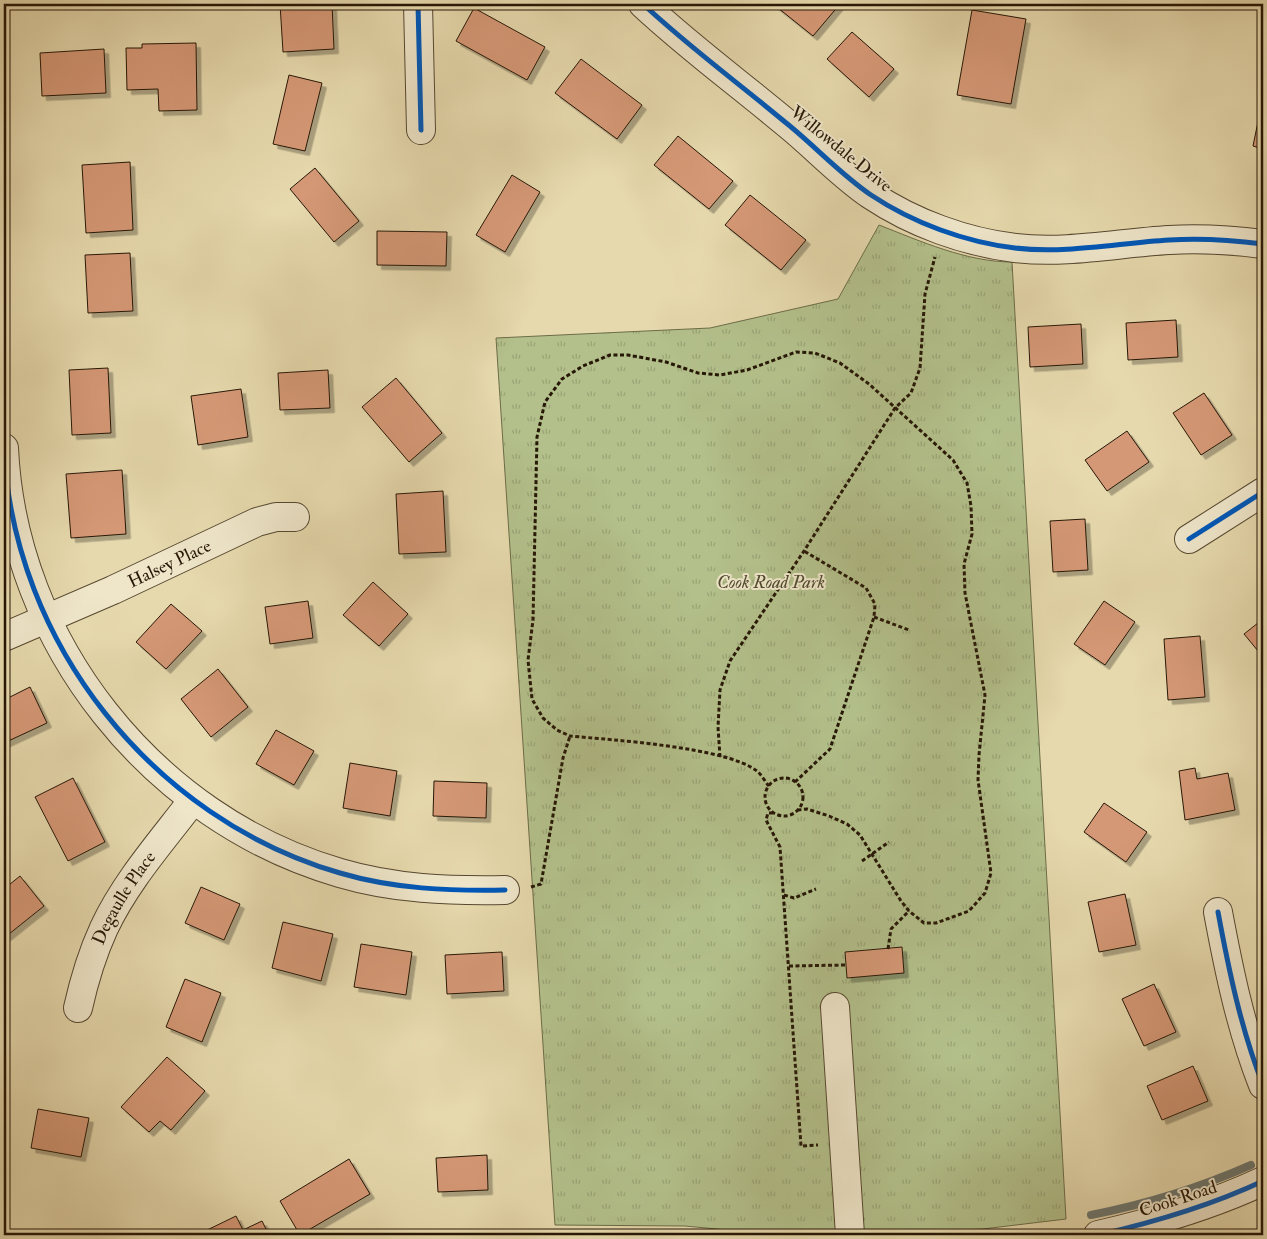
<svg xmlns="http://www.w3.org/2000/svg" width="1267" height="1239" viewBox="0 0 1267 1239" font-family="'IM FELL Double Pica',serif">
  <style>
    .park { fill: url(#park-tufts); stroke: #6c6c48 }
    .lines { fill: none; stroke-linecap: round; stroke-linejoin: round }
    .stream { stroke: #6d7770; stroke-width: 8 }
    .building { fill: #d59876; stroke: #261706; filter: url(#shadow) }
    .minor-casing { stroke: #564830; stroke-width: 30 }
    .path { stroke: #261706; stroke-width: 3; stroke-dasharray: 4 2.5; stroke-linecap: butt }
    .minor { stroke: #efe6ca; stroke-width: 28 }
    .cycleway-casing { stroke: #efe6ca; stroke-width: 8 }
    .cycleway { stroke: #0057b8; stroke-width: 5 }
    .labels { text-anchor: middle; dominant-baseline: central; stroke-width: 4; stroke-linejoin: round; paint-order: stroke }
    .street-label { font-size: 18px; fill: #261706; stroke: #efe6ca }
    .park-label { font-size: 18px; font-style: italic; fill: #504a2e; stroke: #efe6ca }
  </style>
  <defs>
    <pattern id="park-tufts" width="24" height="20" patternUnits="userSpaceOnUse" patternTransform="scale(1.25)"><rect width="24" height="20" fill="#b3c08b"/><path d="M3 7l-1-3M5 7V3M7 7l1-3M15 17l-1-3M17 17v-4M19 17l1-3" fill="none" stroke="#9aa476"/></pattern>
    <filter id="shadow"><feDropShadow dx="4.5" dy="4.5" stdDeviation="0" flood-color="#0004"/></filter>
  </defs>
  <rect width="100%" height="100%" fill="#e6d9ad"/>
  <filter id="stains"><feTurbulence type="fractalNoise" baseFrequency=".004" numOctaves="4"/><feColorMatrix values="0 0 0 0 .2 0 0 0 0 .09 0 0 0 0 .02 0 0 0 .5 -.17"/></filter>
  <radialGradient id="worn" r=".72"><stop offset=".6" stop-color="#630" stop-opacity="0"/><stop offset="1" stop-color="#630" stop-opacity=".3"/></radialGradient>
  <path class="park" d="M879,225C920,241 967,262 1012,262L1066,1219L983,1229L865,1235H781L685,1226L555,1225L496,338L710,328L838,299Z"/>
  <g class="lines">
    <path class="stream" d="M1091,1215C1147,1204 1199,1188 1251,1165"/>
  </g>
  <g class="building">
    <polygon points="280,4 332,4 334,49 283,52"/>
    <polygon points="773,4 840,4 813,36"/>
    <polygon points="474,8 545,47 527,80 456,41"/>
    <polygon points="972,10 1026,19 1011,104 957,95"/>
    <polygon points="852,32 894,69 869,97 827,59"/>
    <polygon points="196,43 197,110 159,111 158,89 127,90 126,48 142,48 142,44"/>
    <polygon points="104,49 106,93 42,96 40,53"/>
    <polygon points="581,59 642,105 617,139 555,93"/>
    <polygon points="289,75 322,83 305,151 273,144"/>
    <polygon points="1260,112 1263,113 1263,149 1253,146"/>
    <polygon points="678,136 733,181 709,209 654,165"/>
    <polygon points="130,162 133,230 86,233 82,165"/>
    <polygon points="315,168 359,221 334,242 290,189"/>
    <polygon points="512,175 540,192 505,252 476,235"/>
    <polygon points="750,195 806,240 781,270 725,225"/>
    <polygon points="377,231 447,232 446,266 377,265"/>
    <polygon points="130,253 133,311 88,313 85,255"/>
    <polygon points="1176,320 1178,357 1128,360 1126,323"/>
    <polygon points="1081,324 1083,364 1030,367 1028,327"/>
    <polygon points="108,368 111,433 72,435 69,370"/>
    <polygon points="328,370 330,408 280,410 278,373"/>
    <polygon points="396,378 442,433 409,462 362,407"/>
    <polygon points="241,389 248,437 198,445 191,396"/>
    <polygon points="1204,393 1232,435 1201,455 1173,413"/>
    <polygon points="1127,431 1149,462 1107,491 1085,460"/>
    <polygon points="122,470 126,534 71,538 66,474"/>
    <polygon points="443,491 446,552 399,554 396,494"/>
    <polygon points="1085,519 1088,570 1053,572 1050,521"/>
    <polygon points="373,582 408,614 379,646 343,615"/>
    <polygon points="308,601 313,638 270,644 265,607"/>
    <polygon points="1104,601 1135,622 1105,665 1074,644"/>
    <polygon points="171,604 202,631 166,669 136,642"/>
    <polygon points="1263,619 1263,657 1244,634"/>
    <polygon points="1200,636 1205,697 1168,700 1164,639"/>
    <polygon points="218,669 248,707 211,737 181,699"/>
    <polygon points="30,687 47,723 4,743 4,700"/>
    <polygon points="276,730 314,751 294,785 256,764"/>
    <polygon points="350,763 397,771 390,816 343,808"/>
    <polygon points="1195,768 1197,779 1228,773 1235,810 1185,820 1179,771"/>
    <polygon points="73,778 105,842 68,861 35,797"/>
    <polygon points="434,781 487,783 486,818 433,816"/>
    <polygon points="1104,803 1147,832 1126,862 1084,832"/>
    <polygon points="20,876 44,906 4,938 4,889"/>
    <polygon points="201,887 240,904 224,940 185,923"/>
    <polygon points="1125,894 1136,945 1099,952 1088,902"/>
    <polygon points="283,922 333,934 321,981 272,968"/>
    <polygon points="361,944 412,952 406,995 354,987"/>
    <polygon points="902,947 904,973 847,978 845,952"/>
    <polygon points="502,952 504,991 447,994 445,955"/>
    <polygon points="185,979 221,993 202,1042 166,1027"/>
    <polygon points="1154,984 1176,1032 1144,1046 1122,999"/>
    <polygon points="167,1057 205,1091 171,1130 160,1121 149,1132 121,1107"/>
    <polygon points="1193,1066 1208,1101 1162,1120 1147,1086"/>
    <polygon points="38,1109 89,1118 81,1157 31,1148"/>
    <polygon points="487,1155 488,1190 438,1192 436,1158"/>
    <polygon points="349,1159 370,1194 300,1235 280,1201"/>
    <polygon points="236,1216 243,1230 262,1221 269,1235 202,1235 201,1233"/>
  </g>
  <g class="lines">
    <defs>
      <g id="minor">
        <polyline points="418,4 421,130"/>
        <path d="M643,4C688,46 737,82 785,122C814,145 840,174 871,195C913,223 965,242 1015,248C1066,254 1118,243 1169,240C1201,238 1232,240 1263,244"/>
        <path d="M4,448C13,643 153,819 340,873C394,889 449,891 505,890"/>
        <polyline points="1189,539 1263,492"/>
        <path id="s1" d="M4,637L113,590L257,522L276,517H295"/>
        <path d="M1218,912C1229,971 1241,1029 1263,1085"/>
        <polyline points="835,1007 850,1235"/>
        <path id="s2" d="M78,1008C84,981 92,954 104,928C126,881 162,841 193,800"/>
        <path d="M1098,1235C1155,1222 1210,1206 1263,1181"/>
      </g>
    </defs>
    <use href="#minor" class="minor-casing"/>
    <g class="path">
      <polyline points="874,617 909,630"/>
      <polyline points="720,757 718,727 720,690 730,661 804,551 895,408 911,393 920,368 925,294 935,257"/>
      <circle cx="784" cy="797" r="19"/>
      <polyline points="795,782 830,749 874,617 875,604 866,588 804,551"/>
      <path d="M769,786C765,782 762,775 757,771C726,747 612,740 570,736L557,730L543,718L532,699L528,660L533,620L537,437L545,402L562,379L583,366L610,355H628L666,362L698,373L720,375L747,370L796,352L815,353L840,363L869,384L953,460L967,483L971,506L972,534L964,564L965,593L985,695L979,755L978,780L991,873L985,893L969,911L936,923H924L909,911L901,901L860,835L847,824L829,816L807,809L798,810"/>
      <polyline points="773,813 768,813 766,820 780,847 801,1146 818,1145"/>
      <polyline points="862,861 889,842"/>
      <polyline points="531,887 541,884 563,758 570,736"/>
      <polyline points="784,895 794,898 816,889"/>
      <polyline points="888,949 891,929 909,911"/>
      <polyline points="789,966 846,965"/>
    </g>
    <use href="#minor" class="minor"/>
    <defs>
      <g id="cycleway">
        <polyline points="418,4 421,130"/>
        <path d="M643,4C688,46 737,82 785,122C814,145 840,174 871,195C913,223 965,242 1015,248C1066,254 1118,243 1169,240C1201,238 1232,240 1263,244"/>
        <path d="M4,448C13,643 153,819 340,873C394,889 449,891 505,890"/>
        <polyline points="1189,539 1263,492"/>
        <path d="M1218,912C1229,971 1241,1029 1263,1085"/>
        <path d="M1098,1235C1155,1222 1210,1206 1263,1181"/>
      </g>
    </defs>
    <use href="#cycleway" class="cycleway-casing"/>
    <use href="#cycleway" class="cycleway"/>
  </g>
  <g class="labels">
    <g class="street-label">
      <text transform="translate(841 149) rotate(39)">Willowdale Drive</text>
      <text stroke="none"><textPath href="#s1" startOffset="181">Halsey Place</textPath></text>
      <text stroke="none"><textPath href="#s2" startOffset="120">Degaulle Place</textPath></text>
      <text transform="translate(1178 1199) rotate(-18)">Cook Road</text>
    </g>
    <g class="park-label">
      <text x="771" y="582">Cook Road Park</text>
    </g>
  </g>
  <rect width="1267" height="1239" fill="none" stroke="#e6d9ad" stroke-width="20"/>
  <rect x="5" y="5" width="1257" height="1229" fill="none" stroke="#261706" stroke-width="2.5"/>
  <rect x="10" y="10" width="1247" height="1219" fill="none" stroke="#261706"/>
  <rect width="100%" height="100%" filter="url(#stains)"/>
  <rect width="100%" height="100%" fill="url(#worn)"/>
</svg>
